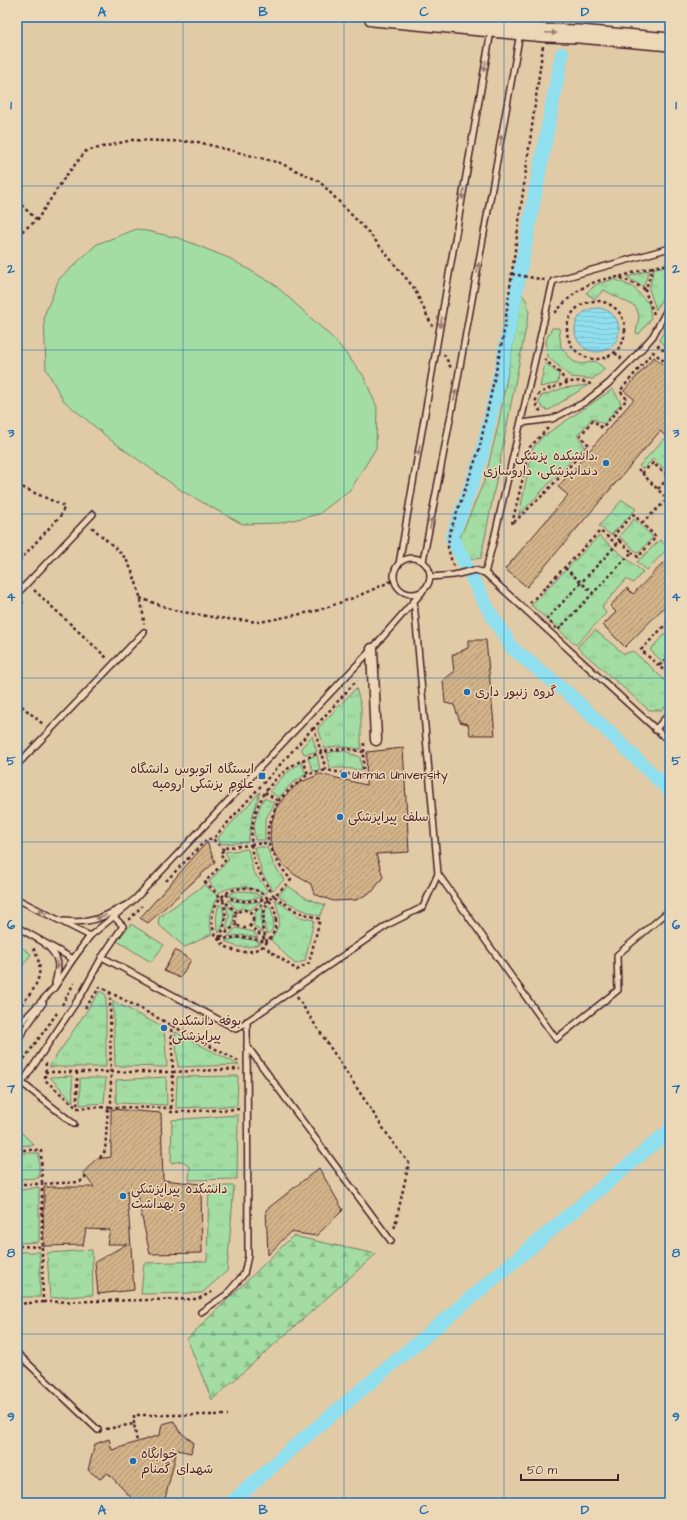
<svg xmlns="http://www.w3.org/2000/svg" width="687" height="1520" viewBox="0 0 687 1520" font-family="'Architects Daughter','Playpen Sans Arabic',sans-serif">
  <style>
    .built { fill: #e1caa6 }
    .grass { fill: url(#grass-tufts); stroke: #767e67 }
    .forest { fill: url(#forest-firs); stroke: #767e67 }
    .garden { fill: #a3dda3; stroke: #767e67 }
    .water { fill: url(#water-rules); stroke: #7492a0 }
    .lines { fill: none; stroke-linecap: round; stroke-linejoin: round }
    .canal { stroke: #90dfee; stroke-width: 14 }
    .building { fill: url(#building-hatch); stroke: #4a1f2b }
    .service-casing { stroke: #4a1f2b; stroke-width: 8 }
    .minor-casing { stroke: #4a1f2b; stroke-width: 13 }
    .trunk-casing { stroke: #4a1f2b; stroke-width: 20 }
    .path { stroke: #4a1f2b; stroke-width: 2.5; stroke-dasharray: 3 3; stroke-linecap: butt }
    .service { stroke: #ecd8b6; stroke-width: 5 }
    .minor { stroke: #ecd8b6; stroke-width: 10 }
    .trunk { stroke: #ecd8b6; stroke-width: 17 }
    .oneway { fill: #9b7c70 }
    .grid { fill: none; stroke: #1f6fb2; stroke-width: 1; stroke-opacity: 0.55 }
    .poi-dot { fill: #1f6fb2; stroke: #ecd8b6; stroke-width: 1.5 }
    .labels { text-anchor: middle; dominant-baseline: central; stroke-width: 3; stroke-linejoin: round; paint-order: stroke }
    .poi-label { font-size: 13px; fill: #4a1f2b; stroke: #ecd8b6; text-anchor: start }
    .neatline { fill: none; stroke: #1f6fb2; stroke-width: 1.5 }
    .grid-label { font-size: 13px; text-anchor: middle; font-weight: bold; fill: #1f6fb2 }
  </style>
  <defs>
    <pattern id="grass-tufts" width="24" height="20" patternUnits="userSpaceOnUse"><rect width="24" height="20" fill="#a3dda3"/><path d="M3 7l-1-3M5 7V3M7 7l1-3M15 17l-1-3M17 17v-4M19 17l1-3" fill="none" stroke="#8ebd8c"/></pattern>
    <pattern id="forest-firs" width="22" height="20" patternUnits="userSpaceOnUse"><rect width="22" height="20" fill="#a3dda3"/><path d="M5 1l3.5 6h-7zM16 11l3.5 6h-7z" fill="#8ebd8c"/></pattern>
    <pattern id="water-rules" width="6" height="5" patternUnits="userSpaceOnUse"><rect width="6" height="5" fill="#90dfee"/><path d="M0 2.5h6" fill="none" stroke="#7ebfcc"/></pattern>
    <pattern id="building-hatch" width="6" height="6" patternUnits="userSpaceOnUse"><rect width="6" height="6" fill="#d3b489"/><path d="M-1 1l2-2M0 6l6-6M5 7l2-2" fill="none" stroke="#ad9270"/></pattern>
  </defs>
  <rect width="100%" height="100%" fill="#ecd8b6"/>
  <filter id="ink" filterUnits="userSpaceOnUse"><feTurbulence type="fractalNoise" baseFrequency=".025" numOctaves="2"/><feDisplacementMap in="SourceGraphic" scale="8" xChannelSelector="R" yChannelSelector="G"/><feConvolveMatrix kernelMatrix="1 2 1 2 8 2 1 2 1" color-interpolation-filters="sRGB"/></filter>
  <g filter="url(#ink)">
    <polygon class="built" points="17,17 321,17 521,30 670,48 670,1503 17,1503"/>
    <g class="grass">
      <polygon points="669,266 670,282 656,310 649,289 654,268"/>
      <polygon points="649,270 643,287 627,277"/>
      <polygon points="614,279 633,287 649,304 651,319 639,334 636,333 639,316 636,307 604,290 595,299 586,293 597,284"/>
      <polygon points="522,294 527,302 529,312 481,558 467,560 459,553 459,540 485,479 499,421"/>
      <polygon points="670,322 670,350 659,340"/>
      <polygon points="552,328 559,328 561,347 574,362 583,364 595,361 605,369 593,379 571,377 548,357 546,340"/>
      <polygon points="545,363 559,374 558,383 540,387"/>
      <polygon points="588,385 549,410 544,409 539,403 541,396 564,388"/>
      <polygon points="613,389 621,403 604,424 592,418 577,436 585,446 519,515 533,448 542,437"/>
      <polygon points="664,439 670,444 670,473 653,459 643,469 639,466"/>
      <polygon points="622,500 636,509 611,535 599,526"/>
      <polygon points="634,519 653,537 638,553 619,536"/>
      <polygon points="599,536 643,572 633,583 626,579 602,607 606,613 576,645 531,605"/>
      <polygon points="660,540 668,548 647,570 637,562"/>
      <polygon points="670,628 670,669 650,650"/>
      <polygon points="595,630 624,654 633,651 670,685 670,701 662,710 649,710 577,647"/>
      <polygon points="356,688 361,706 361,749 336,746 325,749 318,728"/>
      <polygon points="312,736 317,752 304,754 301,748"/>
      <polygon points="342,750 360,757 362,770 343,768 330,768 327,753"/>
      <polygon points="317,755 320,770 313,771 308,758"/>
      <polygon points="301,762 306,774 291,784 279,798 270,791 284,775"/>
      <polygon points="260,792 252,818 248,842 221,844 218,838"/>
      <path d="M264,798L275,803L265,820V840H255C251,826 258,810 264,798Z"/>
      <polygon points="254,847 267,847 273,863 284,880 273,890 263,875"/>
      <path d="M248,849L253,871L268,891L265,894C250,887 234,883 219,893L209,882L229,859L225,852Z"/>
      <path d="M204,885L219,897C208,911 208,918 212,934L185,947L158,924L159,917Z"/>
      <path d="M288,886L306,898L325,905L320,916C304,911 291,906 278,895Z"/>
      <polygon points="240,891 252,892 263,897 245,900 228,896 233,892"/>
      <path d="M275,899L299,917L314,920L305,961L295,964L271,940C282,920 281,921 275,899Z"/>
      <polygon points="228,900 248,903 261,901 250,910 240,908 237,910"/>
      <path d="M219,904L223,907L224,924L219,933C215,922 216,915 219,904Z"/>
      <polygon points="226,904 234,911 233,926 226,931 229,917"/>
      <polygon points="263,905 261,919 262,933 253,925 255,920 254,914"/>
      <path d="M268,905C273,910 275,922 272,930C271,932 269,933 267,934C263,924 262,915 268,905Z"/>
      <polygon points="131,924 164,945 151,962 117,941"/>
      <polygon points="236,928 254,932 258,938 241,935 227,937"/>
      <path d="M237,938L255,940L261,943C248,949 237,949 225,941Z"/>
      <polygon points="17,944 31,954 21,968 17,967"/>
      <polygon points="100,991 106,995 106,1067 49,1067"/>
      <polygon points="113,1001 164,1028 167,1067 115,1066"/>
      <polygon points="175,1032 239,1065 178,1067"/>
      <polygon points="72,1076 73,1102 50,1077"/>
      <polygon points="238,1076 237,1106 176,1108 177,1077"/>
      <polygon points="166,1077 167,1105 116,1103 116,1080"/>
      <polygon points="80,1078 106,1078 104,1103 80,1105"/>
      <polygon points="238,1115 237,1179 189,1180 190,1167 182,1161 171,1163 172,1120"/>
      <polygon points="17,1128 34,1145 17,1146"/>
      <polygon points="17,1153 39,1153 39,1178 17,1179"/>
      <polygon points="209,1186 234,1186 227,1271 202,1293 141,1294 144,1263 207,1261"/>
      <polygon points="39,1187 39,1242 17,1243 17,1191"/>
      <polygon points="92,1250 93,1295 50,1298 47,1253"/>
      <rect x="17" y="1252" width="23" height="45"/>
    </g>
    <polygon class="forest" points="293,1236 376,1254 212,1400 187,1339"/>
    <polygon class="garden" points="137,229 179,238 231,259 275,285 335,340 363,375 377,407 376,448 351,489 319,514 280,523 242,524 182,491 112,441 63,400 46,369 44,316 59,279 97,244"/>
    <circle class="water" cx="597" cy="330" r="22"/>
    <g class="lines">
      <g class="canal">
        <polyline points="561,688 512,648 488,609 452,538 481,458 503,360 562,54"/>
        <polyline points="567,692 670,791"/>
        <polyline points="231,1503 290,1450 670,1130"/>
      </g>
    </g>
    <g class="building">
      <polygon points="654,357 670,371 670,440 660,431 527,587 505,569 568,495 558,487 634,399 624,391"/>
      <polygon points="670,556 670,601 625,647 603,625 616,612 610,606 627,588 633,594"/>
      <polygon points="468,640 486,640 495,735 470,735 468,724 460,722 454,705 445,703 443,680 454,672 452,655 468,648"/>
      <polygon points="403,748 409,852 376,854 383,877 373,891 356,900 333,901 314,894 311,884 295,875 283,865 274,853 270,840 271,825 276,808 285,796 299,783 320,774 366,785 367,752"/>
      <polygon points="207,842 215,862 148,923 140,918"/>
      <polygon points="175,950 191,960 180,978 164,971"/>
      <polygon points="111,1109 161,1113 163,1180 201,1184 202,1253 150,1254 136,1190 127,1191 134,1290 98,1294 95,1262 127,1244 107,1244 110,1230 86,1229 83,1245 44,1246 43,1210 44,1209 44,1187 94,1187 83,1173 96,1159 111,1157"/>
      <polygon points="319,1168 343,1210 316,1236 290,1232 268,1255 266,1210"/>
      <polygon points="174,1421 179,1431 193,1442 191,1453 177,1450 164,1503 136,1503 108,1473 100,1479 88,1470 95,1444 109,1439 112,1450 160,1435 162,1424"/>
    </g>
    <g class="lines">
      <defs>
        <g id="service">
          <polyline points="521,423 552,419 585,402 608,384 632,360 653,336 670,304"/>
          <circle cx="412" cy="576" r="18"/>
          <polyline points="423,561 457,383 520,33"/>
          <polyline points="399,564 491,31"/>
          <polyline points="485,573 494,539 553,281 670,248"/>
          <polyline points="431,577 454,575 475,570 485,573 670,742"/>
          <polyline points="17,594 93,514"/>
          <polyline points="655,730 670,713"/>
          <polyline points="17,765 144,632"/>
          <polyline points="438,874 556,1039 618,990 617,955 670,910"/>
          <polyline points="17,899 90,936"/>
          <path d="M64,921C91,924 102,918 126,905"/>
          <polyline points="17,927 73,959"/>
          <path d="M45,944C60,957 60,965 55,983"/>
          <polyline points="102,957 236,1029 389,924 423,907 438,874 414,601"/>
          <polyline points="17,1027 54,988 73,959 90,936 135,899 372,649 422,592"/>
          <polyline points="17,1040 43,1003"/>
          <polyline points="247,1046 391,1241"/>
          <polyline points="74,1124 22,1083 83,992 102,957 123,926 114,917"/>
          <polyline points="201,1312 226,1295 244,1274 248,1256 247,1021"/>
          <polyline points="17,1353 98,1430"/>
        </g>
        <polyline id="minor" points="372,649 376,740"/>
        <polyline id="trunk" points="373,17 545,33 579,34 670,42"/>
      </defs>
      <use href="#service" class="service-casing"/>
      <use href="#minor" class="minor-casing"/>
      <use href="#trunk" class="trunk-casing"/>
      <g class="path">
        <polyline points="17,201 37,220"/>
        <polyline points="17,235 37,220 65,177 86,151 132,140 198,142 280,163 319,181 370,234 414,288 432,326"/>
        <polyline points="512,274 545,280"/>
        <polyline points="645,289 619,277 652,267"/>
        <circle cx="596" cy="330" r="29"/>
        <path d="M555,313C575,290 589,280 619,277"/>
        <polyline points="654,314 645,291 653,267 670,264"/>
        <polyline points="657,345 670,355"/>
        <polyline points="615,353 622,359"/>
        <polyline points="444,354 451,368"/>
        <polyline points="544,359 559,372 567,383"/>
        <polyline points="541,411 539,410 535,402 539,394 548,389 570,382 581,381 594,385"/>
        <polyline points="548,428 530,447 512,524 545,493 589,445 580,436 593,420 602,428 627,399 620,391 653,352 670,366"/>
        <polyline points="638,469 670,502"/>
        <polyline points="642,473 653,463 669,477"/>
        <polyline points="17,485 64,506 62,514 17,563"/>
        <polyline points="658,489 670,476"/>
        <polyline points="642,523 668,499"/>
        <path d="M92,529L93,528C101,536 119,550 125,558C136,575 143,604 144,624"/>
        <polygon points="620,541 632,552 558,630 547,619"/>
        <polyline points="620,541 614,535 633,514 656,537 638,557 632,552"/>
        <polyline points="453,566 448,548 449,535 479,450 503,338 543,46"/>
        <polyline points="565,568 593,593"/>
        <polyline points="34,590 108,659"/>
        <polyline points="140,598 177,611 218,618 260,622 316,611 356,597 394,580"/>
        <polyline points="530,603 600,531 617,544"/>
        <polyline points="17,608 24,601"/>
        <polyline points="670,655 659,666 670,676"/>
        <polyline points="659,666 641,650 670,620"/>
        <polyline points="17,702 44,725"/>
        <polyline points="364,752 364,742"/>
        <polyline points="303,759 308,774 326,770"/>
        <polyline points="265,792 278,801 268,828 268,843"/>
        <polyline points="278,801 294,785 299,783 308,774"/>
        <path d="M251,844L268,843L280,866L291,880L274,896C265,882 255,868 252,852C251,844 251,836 252,828C258,783 296,754 340,749C348,748 356,751 364,752L363,777L326,770L314,728L357,680"/>
        <polyline points="224,850 213,839 313,728"/>
        <polyline points="166,881 207,839 213,839"/>
        <circle cx="244" cy="920" r="32"/>
        <path d="M226,894C235,905 255,900 268,899"/>
        <circle cx="244" cy="919" r="9"/>
        <polyline points="237,913 205,882 225,861 220,853 228,847 252,845"/>
        <polyline points="250,913 274,896 296,911 320,919 309,963 297,970 263,946"/>
        <polyline points="129,920 142,906"/>
        <polyline points="249,925 267,941"/>
        <polyline points="221,937 237,924"/>
        <path d="M219,938C227,924 227,913 222,897"/>
        <polyline points="219,939 243,937 267,942"/>
        <polyline points="267,942 262,927 265,907 269,900"/>
        <polyline points="297,997 393,1143 409,1163 394,1230"/>
        <polyline points="62,1005 74,983"/>
        <polyline points="85,1008 100,987 240,1062"/>
        <path d="M17,1009C36,989 48,973 32,946"/>
        <polyline points="46,1063 45,1080 77,1108"/>
        <polyline points="17,1069 57,1013"/>
        <polyline points="45,1072 173,1072 171,1025"/>
        <polyline points="77,1072 77,1108 108,1107 111,1102 110,992"/>
        <polyline points="239,1109 171,1112 173,1072 240,1069"/>
        <polyline points="17,1150 41,1150 42,1184 80,1182 86,1176"/>
        <polyline points="100,1158 105,1151 108,1107 172,1108"/>
        <polyline points="17,1184 42,1184 42,1247 17,1246"/>
        <polyline points="43,1302 198,1299 214,1291"/>
        <polyline points="17,1304 43,1302 42,1247"/>
        <polyline points="134,1424 134,1415 228,1415"/>
        <polyline points="106,1429 134,1424 137,1442"/>
      </g>
      <use href="#service" class="service"/>
      <use href="#minor" class="minor"/>
      <use href="#trunk" class="trunk"/>
    </g>
    <defs><path id="oneway-solid" d="M-6-.8H1V-3.2L6.5 0L1 3.2V.8H-6Z"/></defs>
    <g class="oneway">
      <use href="#oneway-solid" transform="translate(551 33) rotate(2)"/>
      <use href="#oneway-solid" transform="translate(485 66) rotate(100)"/>
      <use href="#oneway-solid" transform="translate(501 140) rotate(-80)"/>
      <use href="#oneway-solid" transform="translate(463 194) rotate(100)"/>
      <use href="#oneway-solid" transform="translate(478 268) rotate(-80)"/>
      <use href="#oneway-solid" transform="translate(441 322) rotate(100)"/>
      <use href="#oneway-solid" transform="translate(455 395) rotate(-79)"/>
      <use href="#oneway-solid" transform="translate(419 450) rotate(100)"/>
      <use href="#oneway-solid" transform="translate(431 523) rotate(-79)"/>
      <use href="#oneway-solid" transform="translate(43 912) rotate(-153)"/>
      <use href="#oneway-solid" transform="translate(101 917) rotate(159)"/>
      <use href="#oneway-solid" transform="translate(57 964) rotate(84)"/>
    </g>
  </g>
  <path class="grid" d="M183,17V1503M344,17V1503M504,17V1503M17,186H670M17,350H670M17,514H670M17,678H670M17,842H670M17,1006H670M17,1170H670M17,1334H670"/>
  <g class="poi-dot">
    <circle cx="606" cy="463" r="4"/>
    <circle cx="467" cy="692" r="4"/>
    <circle cx="344" cy="775" r="4"/>
    <rect x="258" y="772" width="8" height="8" rx="2"/>
    <circle cx="340" cy="817" r="4"/>
    <circle cx="164" cy="1028" r="4"/>
    <circle cx="123" cy="1196" r="4"/>
    <circle cx="133" cy="1461" r="4"/>
  </g>
  <g class="labels">
    <g class="poi-label">
      <text x="598" y="456" text-anchor="end">دانشکده پزشکی،<tspan x="598" dy="15">دندانپزشکی، داروسازی</tspan></text>
      <text x="475" y="692">گروه زنبور داری</text>
      <text x="254" y="769" text-anchor="end">ایستگاه اتوبوس دانشگاه<tspan x="254" dy="15">علوم پزشکی ارومیه</tspan></text>
      <text x="352" y="775">Urmia University</text>
      <text x="348" y="817">سلف پیراپزشکی</text>
      <text x="172" y="1021">بوفه دانشکده<tspan x="172" dy="15">پیراپزشکی</tspan></text>
      <text x="131" y="1189">دانشکده پیراپزشکی<tspan x="131" dy="15">و بهداشت</tspan></text>
      <text x="141" y="1454">خوابگاه<tspan x="141" dy="15">شهدای گمنام</tspan></text>
    </g>
  </g>
  <rect width="687" height="1520" fill="none" stroke="#ecd8b6" stroke-width="44"/>
  <path d="M521 1474v6h97v-6" fill="none" stroke="#4a1f2b" stroke-width="2"/>
  <text x="527" y="1474" font-size="12" fill="#4a1f2b" stroke="#ecd8b6" stroke-width="3" paint-order="stroke">50 m</text>
  <rect x="22" y="22" width="643" height="1476" class="neatline"/>
  <g class="grid-label">
    <text x="102" y="16">A</text>
    <text x="263" y="16">B</text>
    <text x="424" y="16">C</text>
    <text x="585" y="16">D</text>
    <text x="11" y="109">1</text>
    <text x="676" y="109">1</text>
    <text x="11" y="273">2</text>
    <text x="676" y="273">2</text>
    <text x="11" y="437">3</text>
    <text x="676" y="437">3</text>
    <text x="11" y="601">4</text>
    <text x="676" y="601">4</text>
    <text x="11" y="765">5</text>
    <text x="676" y="765">5</text>
    <text x="11" y="929">6</text>
    <text x="676" y="929">6</text>
    <text x="11" y="1093">7</text>
    <text x="676" y="1093">7</text>
    <text x="11" y="1257">8</text>
    <text x="676" y="1257">8</text>
    <text x="11" y="1421">9</text>
    <text x="676" y="1421">9</text>
    <text x="102" y="1514">A</text>
    <text x="263" y="1514">B</text>
    <text x="424" y="1514">C</text>
    <text x="585" y="1514">D</text>
  </g>
</svg>
